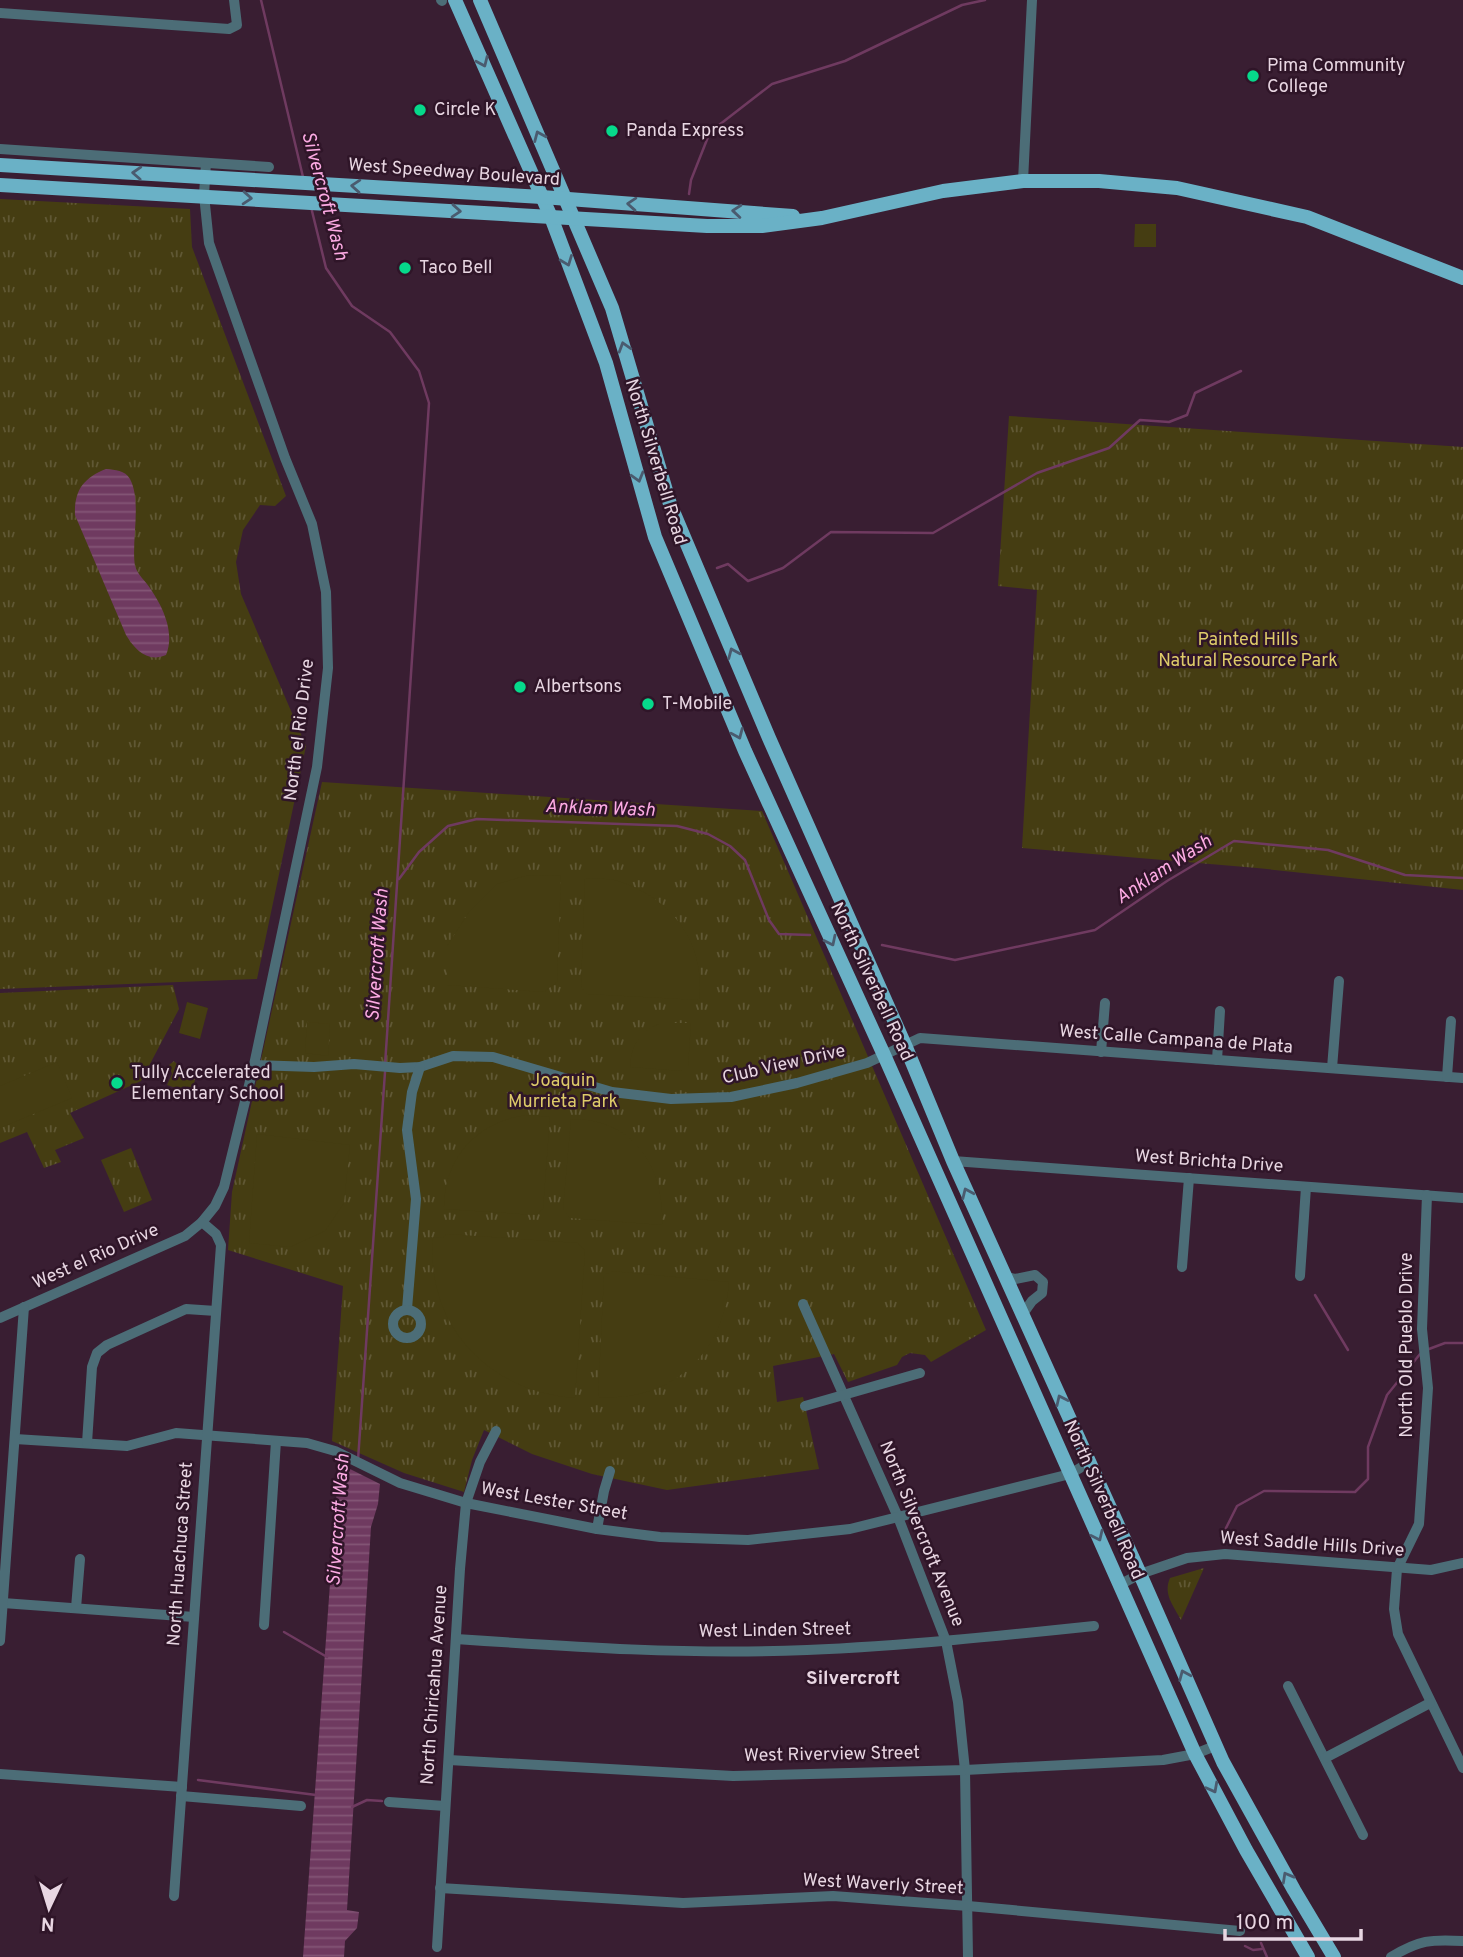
<svg xmlns="http://www.w3.org/2000/svg" width="1463" height="1957" viewBox="0 0 1463 1957" font-family="Overpass,sans-serif">
  <style>
    .grass { fill: url(#grass-tufts) }
    .pitch { fill: #453d12 }
    .water { fill: url(#water-rules) }
    .lines { fill: none; stroke-linecap: round; stroke-linejoin: round }
    .stream { stroke: #6f3a60; stroke-width: 2.5 }
    .minor { stroke: #4c6d77; stroke-width: 10 }
    .major { stroke: #6ab1c6; stroke-width: 14 }
    .oneway { stroke: #4a5b6f }
    .poi-dot { fill: #06d98b; stroke: #2f1528; stroke-width: 2.5 }
    .labels { text-anchor: middle; dominant-baseline: central; stroke-width: 5; stroke-linejoin: round; paint-order: stroke }
    .poi-label { font-size: 18px; fill: #e8d6e2; stroke: #2f1528; text-anchor: start }
    .street-label { font-size: 18px; fill: #e8d6e2; stroke: #2f1528 }
    .park-label { font-size: 18px; fill: #decb69; stroke: #2f1528 }
    .water-label { font-size: 19px; font-style: italic; fill: #fcaae3; stroke: #2f1528 }
    .neighbourhood-label { font-size: 19px; font-weight: bold; fill: #e8d6e2; stroke: #2f1528 }
  </style>
  <defs>
    <pattern id="grass-tufts" width="24" height="20" patternUnits="userSpaceOnUse" patternTransform="scale(1.75)"><rect width="24" height="20" fill="#453d12"/><path d="M3 7l-1-3M5 7V3M7 7l1-3M15 17l-1-3M17 17v-4M19 17l1-3" fill="none" stroke="#605834"/></pattern>
    <pattern id="water-rules" width="6" height="5" patternUnits="userSpaceOnUse" patternTransform="scale(1.75)"><rect width="6" height="5" fill="#6f3a60"/><path d="M0 2.5h6" fill="none" stroke="#845676"/></pattern>
  </defs>
  <rect width="100%" height="100%" fill="#391e32"/>
  <g class="grass">
    <polygon points="0,199 190,209 192,247 286,496 275,506 260,505 243,530 236,562 241,594 306,746 257,979 0,989"/>
    <polygon points="1009,416 1463,447 1463,890 1257,868 1022,848 1037,590 998,586"/>
    <polygon points="322,782 762,811 986,1330 931,1362 925,1355 910,1353 902,1357 897,1365 848,1382 834,1354 773,1366 777,1402 803,1397 819,1469 667,1490 592,1474 532,1454 484,1430 472,1460 464,1492 404,1473 332,1441 343,1286 228,1250 232,1192"/>
    <polygon points="173,985 179,1009 141,1081 70,1113 84,1138 55,1150 61,1162 44,1168 27,1132 0,1143 0,993"/>
    <polygon points="174,1061 181,1068 196,1074 193,1090 190,1093 167,1085 172,1074 169,1065"/>
    <polygon points="131,1148 152,1200 124,1212 101,1160"/>
    <path d="M1204,1568L1181,1620C1173,1605 1163,1594 1170,1578Z"/>
  </g>
  <g class="pitch">
    <polygon points="1135,224 1156,224 1156,247 1134,247"/>
    <polygon points="561,875 557,982 544,992 447,985 447,946 469,912 497,884 525,876"/>
    <path d="M585,878C595,879 608,878 618,881C672,898 706,943 699,1000L587,994L581,987Z"/>
    <polygon points="187,1002 208,1008 200,1039 179,1033"/>
    <polygon points="307,1022 330,1024 328,1056 305,1053"/>
    <path d="M660,1023H691L688,1066L682,1071L630,1067C631,1044 640,1033 660,1023Z"/>
    <polygon points="57,1062 72,1098 0,1128 0,1086"/>
    <path d="M528,1115L550,1117L543,1209L536,1215L444,1209C443,1158 478,1120 528,1115Z"/>
    <path d="M571,1119C578,1120 586,1119 593,1121C643,1131 665,1179 662,1225L570,1218L563,1209Z"/>
    <polygon points="257,1134 350,1145 344,1203 325,1231 290,1247 249,1243"/>
    <path d="M447,1234L578,1243L585,1251L575,1398C489,1392 425,1325 433,1237L442,1238Z"/>
    <path d="M611,1271L729,1282C724,1354 671,1402 598,1397L604,1276Z"/>
  </g>
  <g class="water">
    <path d="M106,469C115,470 125,470 130,479C142,502 131,542 135,566C137,573 143,579 147,584C161,603 176,631 166,655C148,663 135,650 126,635L75,515C74,491 83,478 106,469Z"/>
    <polygon points="344,1466 380,1484 378,1504 371,1527 347,1910 359,1912 357,1928 345,1941 344,1957 303,1957 338,1473"/>
  </g>
  <g class="lines">
    <g class="stream">
      <polyline points="261,0 303,177"/>
      <polyline points="689,194 691,180 710,132 772,84 845,61 962,5 985,0"/>
      <polyline points="311,207 326,268 352,306 390,332 419,371 429,403 385,1065"/>
      <polyline points="717,568 728,564 748,581 783,568 831,532 933,533 1037,473 1109,448 1140,420 1169,422 1187,415 1195,393 1241,371"/>
      <polyline points="399,879 419,852 448,826 477,819 677,826 708,834 730,846 745,860 769,920 779,934 810,935"/>
      <polyline points="882,945 955,960 1095,930 1167,881 1234,841 1328,850 1405,875 1463,878"/>
      <polyline points="1315,1295 1348,1350"/>
      <polyline points="1429,1349 1445,1343 1463,1343"/>
      <polyline points="358,1460 385,1072"/>
      <polyline points="1221,1538 1237,1506 1264,1491 1355,1492 1368,1479 1368,1447 1387,1395 1420,1354"/>
      <polyline points="284,1632 327,1657"/>
      <polyline points="198,1780 316,1795"/>
      <polyline points="352,1807 367,1800 382,1801"/>
      <polyline points="1261,1943 1267,1957"/>
      <polyline points="1245,1946 1253,1950 1262,1949"/>
    </g>
    <g class="minor">
      <polyline points="441,0 442,1"/>
      <polyline points="0,13 229,29 237,25 234,0"/>
      <polyline points="0,149 269,167"/>
      <polyline points="1023,181 1032,0"/>
      <polyline points="1101,1052 1105,1003"/>
      <polyline points="1217,1060 1220,1011"/>
      <polyline points="254,1065 314,1067 354,1064 400,1068 420,1067 453,1056 493,1057 612,1092 671,1099 731,1097 797,1083 867,1063 920,1038 1463,1078"/>
      <polyline points="1332,1068 1339,981"/>
      <polyline points="1447,1077 1451,1021"/>
      <polyline points="953,1161 1463,1198"/>
      <polyline points="1427,1195 1422,1329 1428,1388 1419,1524 1397,1569 1394,1609 1398,1634 1463,1768"/>
      <polyline points="1182,1267 1189,1178"/>
      <polyline points="1004,1276 1015,1279 1035,1275 1043,1282 1042,1293 1032,1301 1022,1315"/>
      <polyline points="1300,1276 1306,1187"/>
      <polyline points="803,1304 898,1517 946,1641 958,1702 965,1770 968,1957"/>
      <polyline points="407,1309 416,1199 407,1130 412,1092 420,1067"/>
      <circle cx="407" cy="1324" r="14"/>
      <polyline points="0,1318 185,1236 202,1222 215,1206 224,1187 254,1065 317,767 328,668 326,592 312,524 285,458 209,243 204,195 206,163"/>
      <polyline points="805,1406 920,1373"/>
      <polyline points="15,1439 127,1446 176,1433 307,1443 335,1451 400,1483 466,1503 597,1529 660,1537 748,1540 850,1529 1070,1474 1090,1462"/>
      <polyline points="87,1443 92,1367 97,1353 107,1345 186,1309 216,1311"/>
      <polyline points="597,1529 604,1491 610,1471"/>
      <polyline points="1121,1584 1140,1574 1187,1558 1225,1554 1431,1570 1463,1563"/>
      <polyline points="3,1603 194,1617"/>
      <polyline points="76,1608 80,1559"/>
      <polyline points="264,1625 276,1441"/>
      <path d="M456,1639C573,1647 690,1655 807,1650C903,1646 999,1636 1094,1626"/>
      <polyline points="0,1641 24,1307"/>
      <polyline points="1288,1686 1363,1835"/>
      <polyline points="1325,1758 1430,1703"/>
      <polyline points="449,1760 733,1776 965,1770 1163,1760 1195,1754 1215,1746"/>
      <polyline points="0,1774 182,1787"/>
      <polyline points="181,1796 301,1806"/>
      <polyline points="389,1802 445,1806"/>
      <polyline points="440,1888 683,1903 833,1896 968,1906 1240,1931"/>
      <polyline points="174,1896 221,1245 216,1234 202,1222"/>
      <polyline points="437,1947 460,1569 466,1503 480,1462 496,1431"/>
      <path d="M1391,1957C1419,1940 1431,1939 1463,1941"/>
    </g>
    <g class="major">
      <polyline points="455,0 551,217 606,363 655,537 745,751 884,1055 1195,1754 1246,1850 1308,1957"/>
      <polyline points="480,0 612,308 670,504 769,738 905,1045 953,1161 1140,1574 1223,1762 1294,1890 1334,1957"/>
      <polyline points="0,165 542,197 793,216"/>
      <polyline points="0,185 707,226 762,226 822,218 943,191 1023,181 1099,181 1177,188 1307,217 1463,278"/>
    </g>
  </g>
  <defs><path id="oneway-chevron" d="M-2-3.5L2.5 0L-2 3.5" fill="none" stroke-width="1.6" stroke-linecap="round" stroke-linejoin="round" transform="scale(1.75)"/></defs>
  <g class="oneway">
    <use href="#oneway-chevron" transform="translate(483 62) rotate(66)"/>
    <use href="#oneway-chevron" transform="translate(539 136) rotate(-113)"/>
    <use href="#oneway-chevron" transform="translate(137 173) rotate(-177)"/>
    <use href="#oneway-chevron" transform="translate(356 186) rotate(-176)"/>
    <use href="#oneway-chevron" transform="translate(247 198) rotate(4)"/>
    <use href="#oneway-chevron" transform="translate(632 204) rotate(-176)"/>
    <use href="#oneway-chevron" transform="translate(456 211) rotate(4)"/>
    <use href="#oneway-chevron" transform="translate(737 211) rotate(-175)"/>
    <use href="#oneway-chevron" transform="translate(567 261) rotate(69)"/>
    <use href="#oneway-chevron" transform="translate(624 347) rotate(-107)"/>
    <use href="#oneway-chevron" transform="translate(638 477) rotate(74)"/>
    <use href="#oneway-chevron" transform="translate(733 653) rotate(-113)"/>
    <use href="#oneway-chevron" transform="translate(738 734) rotate(67)"/>
    <use href="#oneway-chevron" transform="translate(831 941) rotate(64)"/>
    <use href="#oneway-chevron" transform="translate(967 1193) rotate(-114)"/>
    <use href="#oneway-chevron" transform="translate(1061 1400) rotate(-115)"/>
    <use href="#oneway-chevron" transform="translate(1098 1536) rotate(65)"/>
    <use href="#oneway-chevron" transform="translate(1184 1675) rotate(-113)"/>
    <use href="#oneway-chevron" transform="translate(1213 1788) rotate(62)"/>
    <use href="#oneway-chevron" transform="translate(1287 1877) rotate(-119)"/>
  </g>
  <g class="poi-dot">
    <circle cx="1253" cy="76" r="7"/>
    <circle cx="420" cy="110" r="7"/>
    <circle cx="612" cy="131" r="7"/>
    <circle cx="405" cy="268" r="7"/>
    <circle cx="520" cy="687" r="7"/>
    <circle cx="648" cy="704" r="7"/>
    <circle cx="117" cy="1083" r="7"/>
  </g>
  <g class="labels">
    <g class="poi-label">
      <text x="1267" y="66">Pima Community<tspan x="1267" dy="21">College</tspan></text>
      <text x="434" y="110">Circle K</text>
      <text x="626" y="131">Panda Express</text>
      <text x="419" y="268">Taco Bell</text>
      <text x="534" y="687">Albertsons</text>
      <text x="662" y="704">T-Mobile</text>
      <text x="131" y="1073">Tully Accelerated<tspan x="131" dy="21">Elementary School</tspan></text>
    </g>
    <g class="street-label">
      <text transform="translate(454 173) rotate(4)">West Speedway Boulevard</text>
      <text transform="translate(655 462) rotate(73)">North Silverbell Road</text>
      <text transform="translate(300 730) rotate(-83)">North el Rio Drive</text>
      <text transform="translate(871 982) rotate(65)">North Silverbell Road</text>
      <text transform="translate(1176 1040) rotate(4)">West Calle Campana de Plata</text>
      <text transform="translate(784 1065) rotate(-13)">Club View Drive</text>
      <text transform="translate(1209 1162) rotate(4)">West Brichta Drive</text>
      <text transform="translate(96 1257) rotate(-24)">West el Rio Drive</text>
      <text transform="translate(1407 1345) rotate(-90)">North Old Pueblo Drive</text>
      <text transform="translate(1103 1500) rotate(66)">North Silverbell Road</text>
      <text transform="translate(554 1502) rotate(10)">West Lester Street</text>
      <text transform="translate(921 1534) rotate(68)">North Silvercroft Avenue</text>
      <text transform="translate(1312 1545) rotate(4)">West Saddle Hills Drive</text>
      <text transform="translate(181 1554) rotate(-86)">North Huachuca Street</text>
      <text transform="translate(775 1631) rotate(-1)">West Linden Street</text>
      <text transform="translate(435 1685) rotate(-86)">North Chiricahua Avenue</text>
      <text transform="translate(832 1755) rotate(-1)">West Riverview Street</text>
      <text transform="translate(883 1885) rotate(3)">West Waverly Street</text>
    </g>
    <g class="park-label">
      <text x="1248" y="640">Painted Hills<tspan x="1248" dy="21">Natural Resource Park</tspan></text>
      <text x="563" y="1081">Joaquin<tspan x="563" dy="21">Murrieta Park</tspan></text>
    </g>
    <g class="water-label">
      <text transform="translate(324 196) rotate(75)">Silvercroft Wash</text>
      <text transform="translate(600 809) rotate(2)">Anklam Wash</text>
      <text transform="translate(1164 870) rotate(-33)">Anklam Wash</text>
      <text transform="translate(378 955) rotate(-86)">Silvercroft Wash</text>
      <text transform="translate(339 1520) rotate(-86)">Silvercroft Wash</text>
    </g>
    <g class="neighbourhood-label">
      <text x="853" y="1679">Silvercroft</text>
    </g>
  </g>
  <g transform="translate(49 1908) rotate(184)" stroke="#2f1528" stroke-width="5" paint-order="stroke">
  <path d="M0-5L12 26L0 18L-12 26Z" fill="#e8d6e2"/>
  <text y="-10" font-size="19" font-weight="bold" text-anchor="middle" fill="#e8d6e2">N</text>
  </g>
  <path d="M1225 1929v10h136v-10" fill="none" stroke="#e8d6e2" stroke-width="3.5"/>
  <text x="1236" y="1929" font-size="21" fill="#e8d6e2" stroke="#2f1528" stroke-width="5" paint-order="stroke">100 m</text>
</svg>
